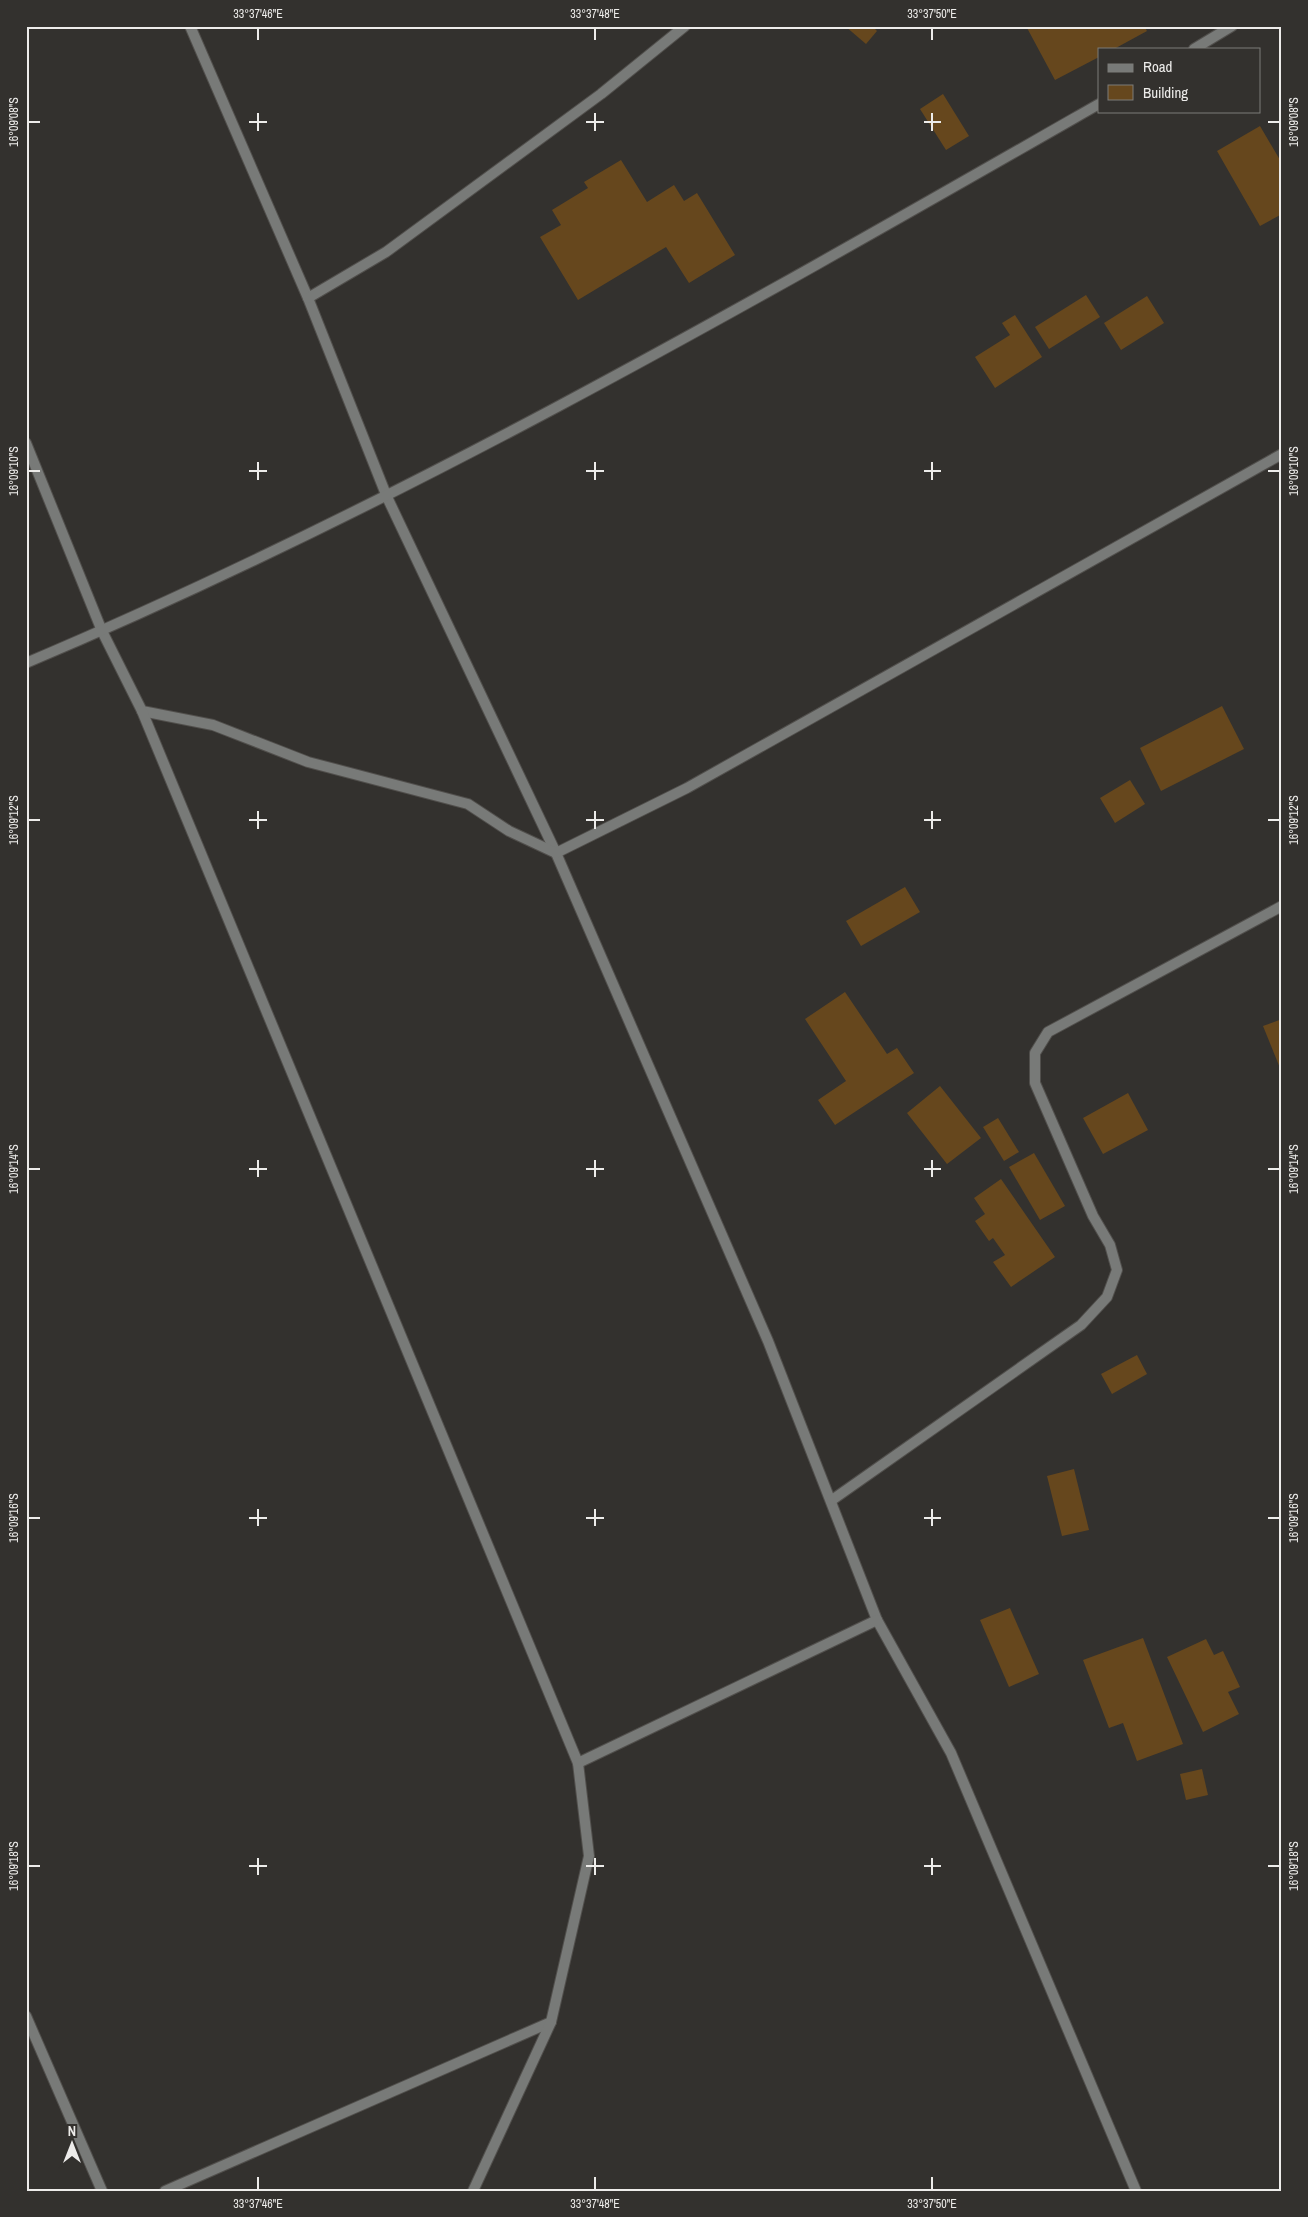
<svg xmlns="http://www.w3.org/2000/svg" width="1308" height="2217" viewBox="0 0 1308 2217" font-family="'Archivo Narrow',sans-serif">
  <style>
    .building { fill: #66471d }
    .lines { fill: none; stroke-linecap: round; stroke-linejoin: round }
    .minor-casing { stroke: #514f4c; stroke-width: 12 }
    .minor { stroke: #787a78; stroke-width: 10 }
    .ticks { fill: none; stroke: #edecea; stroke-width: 2 }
    .neatline { fill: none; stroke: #edecea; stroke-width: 2 }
    .ticks-label { font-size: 12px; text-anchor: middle; fill: #edecea }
  </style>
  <rect width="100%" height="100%" fill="#33312e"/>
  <g class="building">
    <polygon points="845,26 872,26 877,31 866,44"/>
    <polygon points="1026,26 1144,26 1147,31 1114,49 1099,49 1099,57 1055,80"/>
    <polygon points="943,94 969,136 946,150 920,109"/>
    <polygon points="1260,126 1280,160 1282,159 1282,214 1260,226 1217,151"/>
    <polygon points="621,160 647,202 674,185 684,201 697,193 735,255 689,283 666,247 578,300 540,237 561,225 552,210 588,188 584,182"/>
    <polygon points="1086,295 1100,317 1049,349 1035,327"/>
    <polygon points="1147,296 1164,323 1121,350 1104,323"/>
    <polygon points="1015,315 1042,357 995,388 975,357 1010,335 1002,323"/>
    <polygon points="1222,706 1244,749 1161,791 1140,748"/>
    <polygon points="1130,780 1145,804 1115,823 1100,798"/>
    <polygon points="905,887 920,912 861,946 846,921"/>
    <polygon points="845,992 887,1054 897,1048 914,1073 835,1125 818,1100 846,1081 805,1019"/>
    <polygon points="1282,1019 1282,1073 1263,1026"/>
    <polygon points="940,1086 981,1138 947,1164 907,1113"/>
    <polygon points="1128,1093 1148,1130 1103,1154 1083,1118"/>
    <polygon points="998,1118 1019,1152 1004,1161 983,1127"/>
    <polygon points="1034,1153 1065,1206 1040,1220 1009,1167"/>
    <polygon points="1001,1179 1055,1257 1011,1287 993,1262 1005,1255 993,1238 989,1241 975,1221 985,1214 974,1198"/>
    <polygon points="1137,1355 1147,1374 1112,1394 1101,1374"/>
    <polygon points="1074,1469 1089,1530 1062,1536 1047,1476"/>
    <polygon points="1010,1608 1039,1674 1009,1687 980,1620"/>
    <polygon points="1143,1638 1183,1744 1137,1761 1123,1723 1109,1728 1083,1660"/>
    <polygon points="1206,1639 1214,1655 1223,1651 1240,1687 1228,1692 1239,1714 1203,1732 1167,1657"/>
    <polygon points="1202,1769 1208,1795 1186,1800 1180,1774"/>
  </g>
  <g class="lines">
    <defs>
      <g id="minor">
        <polyline points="190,26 308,298 387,497 556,853 768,1341 877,1620 951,1753 1136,2191"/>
        <polyline points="1194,49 1232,26"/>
        <polyline points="308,298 386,252 601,94 685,26"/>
        <polyline points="26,443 102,631 142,711 213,725 308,762 468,804 509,831 556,853 687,788 1282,454"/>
        <path d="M26,663C398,506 749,304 1099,104"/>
        <polyline points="142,711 578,1763 877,1620"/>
        <polyline points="832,1500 1081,1325 1107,1297 1117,1270 1110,1245 1093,1216 1035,1083 1035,1053 1048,1032 1282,906"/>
        <polyline points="26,2016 102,2191"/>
        <polyline points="165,2191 551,2022"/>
        <polyline points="473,2191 551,2022 589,1856 578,1763"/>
      </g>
    </defs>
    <use href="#minor" class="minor-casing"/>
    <use href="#minor" class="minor"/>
  </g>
  <path class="ticks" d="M258,28V40M595,28V40M932,28V40M258,113V131M595,113V131M932,113V131M28,122H40M249,122H267M586,122H604M924,122H941M1268,122H1280M258,462V480M595,462V480M932,462V480M28,471H40M249,471H267M586,471H604M924,471H941M1268,471H1280M258,811V829M595,811V829M932,811V829M28,820H40M249,820H267M586,820H604M924,820H941M1268,820H1280M258,1160V1177M595,1160V1177M932,1160V1177M28,1169H40M249,1169H267M586,1169H604M924,1169H941M1268,1169H1280M258,1509V1526M595,1509V1526M932,1509V1526M28,1518H40M249,1518H267M586,1518H604M924,1518H941M1268,1518H1280M258,1858V1875M595,1858V1875M932,1858V1875M28,1866H40M249,1866H267M586,1866H604M924,1866H941M1268,1866H1280M258,2177V2190M595,2177V2190M932,2177V2190"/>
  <rect width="1308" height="2217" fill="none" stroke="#33312e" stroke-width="55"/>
  <rect x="1098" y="48" width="162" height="65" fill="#33312e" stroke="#7d7c79"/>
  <rect x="1108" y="64" width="25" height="8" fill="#787a78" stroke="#7d7c79"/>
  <text x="1143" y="72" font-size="15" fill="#edecea">Road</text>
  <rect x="1108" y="85" width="25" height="15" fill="#66471d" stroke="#7d7c79"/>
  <text x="1143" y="98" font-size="15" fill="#edecea">Building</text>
  <g transform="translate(72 2144)" stroke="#33312e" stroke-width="4" paint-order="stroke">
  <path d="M0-4L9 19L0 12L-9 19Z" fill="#edecea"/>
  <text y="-8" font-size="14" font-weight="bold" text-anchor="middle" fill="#edecea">N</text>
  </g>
  <rect x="28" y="28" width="1252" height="2162" class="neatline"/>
  <g class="ticks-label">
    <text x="258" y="18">33°37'46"E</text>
    <text x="595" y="18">33°37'48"E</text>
    <text x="932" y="18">33°37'50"E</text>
    <text transform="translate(14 122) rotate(-90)" y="4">16°09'08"S</text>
    <text transform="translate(1294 122) rotate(-90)" y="4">16°09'08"S</text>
    <text transform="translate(14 471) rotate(-90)" y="4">16°09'10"S</text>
    <text transform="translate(1294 471) rotate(-90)" y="4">16°09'10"S</text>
    <text transform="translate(14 820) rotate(-90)" y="4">16°09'12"S</text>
    <text transform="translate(1294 820) rotate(-90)" y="4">16°09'12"S</text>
    <text transform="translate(14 1169) rotate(-90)" y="4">16°09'14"S</text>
    <text transform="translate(1294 1169) rotate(-90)" y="4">16°09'14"S</text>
    <text transform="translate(14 1518) rotate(-90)" y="4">16°09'16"S</text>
    <text transform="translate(1294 1518) rotate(-90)" y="4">16°09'16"S</text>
    <text transform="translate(14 1866) rotate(-90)" y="4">16°09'18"S</text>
    <text transform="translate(1294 1866) rotate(-90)" y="4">16°09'18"S</text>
    <text x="258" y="2208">33°37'46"E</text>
    <text x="595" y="2208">33°37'48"E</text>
    <text x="932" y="2208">33°37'50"E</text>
  </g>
</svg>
